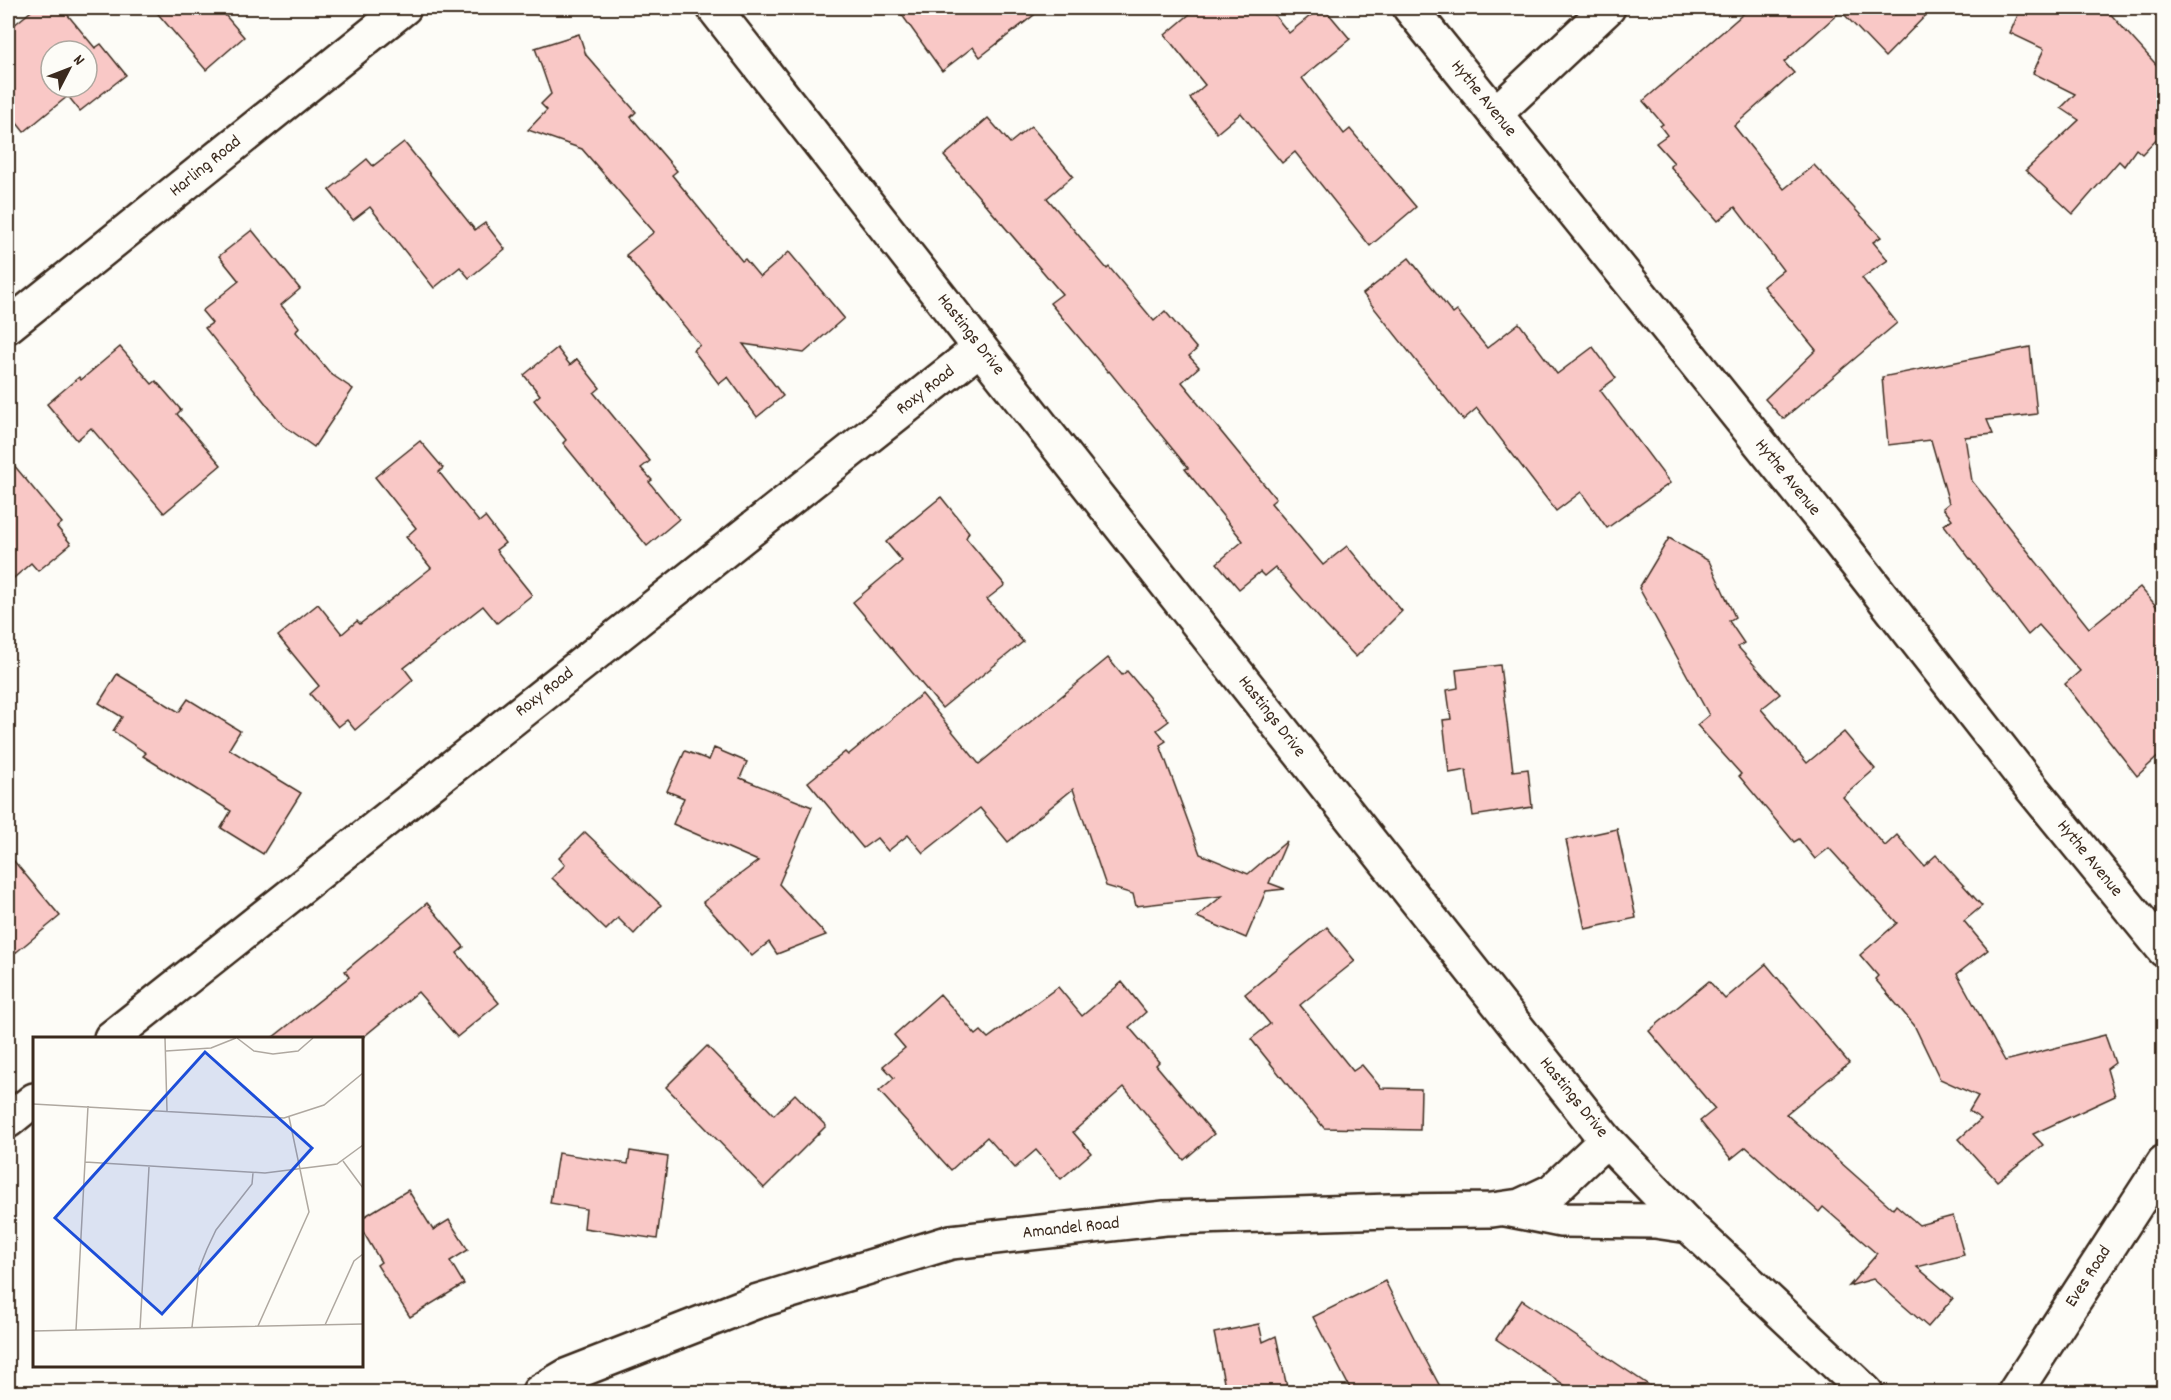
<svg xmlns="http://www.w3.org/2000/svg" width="2171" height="1400" viewBox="0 0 2171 1400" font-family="Dekko,sans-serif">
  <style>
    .building { fill: #f9c8c6; stroke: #3b2a1e; stroke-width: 1.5; fill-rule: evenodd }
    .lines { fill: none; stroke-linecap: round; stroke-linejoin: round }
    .minor-casing { stroke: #3b2a1e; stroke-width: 38 }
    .minor { stroke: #fdfcf7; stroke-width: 33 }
    .labels { text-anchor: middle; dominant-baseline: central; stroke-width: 6; stroke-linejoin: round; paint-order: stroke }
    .street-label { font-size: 18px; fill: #3b2a1e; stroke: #fdfcf7 }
    .inset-road { fill: none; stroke: #afa8a0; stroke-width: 1.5 }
    .view { fill: #1d4ed8; fill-opacity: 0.15; stroke: #1d4ed8; stroke-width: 3 }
    .inset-edge { fill: none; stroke: #3b2a1e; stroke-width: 3 }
  </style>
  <rect width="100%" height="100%" fill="#fdfcf7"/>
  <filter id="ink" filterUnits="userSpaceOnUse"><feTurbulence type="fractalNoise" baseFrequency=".0167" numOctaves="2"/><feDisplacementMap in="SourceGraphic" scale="12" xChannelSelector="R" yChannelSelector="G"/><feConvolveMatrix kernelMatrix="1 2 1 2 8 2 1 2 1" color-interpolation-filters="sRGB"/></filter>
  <g filter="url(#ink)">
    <g class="building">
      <path d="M35,8H62L95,48L101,44L126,75L80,111L68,96L24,132L8,112V30ZM51,51H87V87H51Z"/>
      <polygon points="153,8 219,8 244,37 206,70"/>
      <polygon points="897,8 1043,8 980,57 973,47 942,71"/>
      <polygon points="1197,8 1269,8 1289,33 1320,8 1324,8 1350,39 1302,78 1344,134 1350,129 1416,207 1370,246 1295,152 1282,163 1241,113 1217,133 1190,98 1205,85 1165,35"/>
      <polygon points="1750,8 1933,8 1885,57 1841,11 1784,62 1794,73 1734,126 1784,189 1814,165 1881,237 1873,242 1888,260 1862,278 1897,323 1783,419 1765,399 1816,350 1763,286 1783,270 1735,207 1718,221 1670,166 1674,163 1656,143 1667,135 1660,126 1663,124 1643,101"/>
      <polygon points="2021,8 2105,8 2163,72 2163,132 2142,154 2136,149 2124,166 2119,161 2073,214 2026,170 2079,120 2061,108 2075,94 2033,73 2044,49 2010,33"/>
      <polygon points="579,34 586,55 636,112 631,117 677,171 672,175 742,261 745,259 760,277 789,252 844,318 804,353 743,344 783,396 757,417 728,377 719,384 693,350 700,345 626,255 654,232 582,149 528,130 547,110 541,104 551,94 535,48"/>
      <polygon points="988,118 1010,143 1031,126 1073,176 1047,198 1107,269 1109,267 1154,321 1165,311 1197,349 1189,356 1199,367 1182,382 1196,399 1195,400 1276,499 1271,503 1323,565 1347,546 1402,611 1356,657 1326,626 1275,567 1264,576 1260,572 1239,589 1217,563 1243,541 1185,469 1188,468 1109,371 1108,372 1050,303 1062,294 944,156"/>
      <polygon points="404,142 475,230 485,223 505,249 469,278 460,267 434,288 370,207 353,220 329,190 367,159 373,166"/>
      <polygon points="252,230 300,289 281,305 299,327 296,332 331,374 353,389 314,447 283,425 205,328 212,323 202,311 239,281 219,256"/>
      <polygon points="1409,258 1453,314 1457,311 1487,348 1519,323 1557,374 1593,347 1616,378 1600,390 1670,483 1607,528 1581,492 1556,511 1477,408 1463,420 1363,294"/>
      <polygon points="120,347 152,384 156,381 181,410 177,414 221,465 164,513 91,428 77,440 47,404 79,377 81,380"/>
      <polygon points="2030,347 2037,414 1987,420 1993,434 1965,437 1972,481 2089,628 2140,587 2163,614 2163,752 2137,776 2065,684 2080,671 2039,625 2028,635 1944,525 1952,519 1943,508 1949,503 1931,440 1888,445 1882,377"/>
      <polygon points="557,348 570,365 577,359 600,388 594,393 650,461 641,468 652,480 649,482 679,519 647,546 563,443 566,440 534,400 540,395 524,375"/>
      <polygon points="420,441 443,468 439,472 479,522 485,517 505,543 496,550 532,595 497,623 483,606 404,668 413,680 355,730 347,720 338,727 310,694 319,686 278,636 318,604 342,634 357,621 360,624 431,568 406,537 416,528 375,477"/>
      <polygon points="8,458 62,523 57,527 71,544 38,571 31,563 8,583"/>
      <polygon points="941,497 969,532 966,538 1005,585 987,599 1023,642 942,708 853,602 902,561 886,542"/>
      <polygon points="1669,538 1709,561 1735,617 1729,621 1744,643 1738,647 1780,694 1761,709 1807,763 1844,732 1875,769 1843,797 1885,846 1897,835 1924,866 1936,855 1982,906 1964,921 1988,950 1957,974 2005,1061 2105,1035 2115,1063 2107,1069 2115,1096 2033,1134 2043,1145 1997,1181 1959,1139 1981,1119 1969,1111 1978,1096 1940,1079 1914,1025 1875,979 1878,976 1860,955 1897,923 1829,848 1815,859 1799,839 1794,842 1739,776 1741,774 1697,725 1709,715 1639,588"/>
      <polygon points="1108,658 1122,675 1127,671 1169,721 1157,730 1166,741 1160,745 1200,854 1248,874 1287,841 1269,883 1285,889 1266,891 1246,938 1197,917 1222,896 1136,906 1133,894 1106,886 1073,789 1008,842 980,808 923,853 908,835 888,851 877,838 863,848 808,782 845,752 848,755 922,694 979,764"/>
      <polygon points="1500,665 1513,771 1528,769 1532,807 1473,816 1466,770 1449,773 1443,720 1451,719 1447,690 1458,688 1456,670"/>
      <polygon points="117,674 179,712 188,699 240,731 229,749 301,793 263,854 221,828 231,811 143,756 146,753 113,731 122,717 99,703"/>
      <polygon points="714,748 747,762 740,778 812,807 779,884 826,935 777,954 769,942 752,956 703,902 758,861 673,824 684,798 667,791 685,751 709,760"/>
      <polygon points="1617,829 1636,918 1585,929 1566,840"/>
      <polygon points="585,832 661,905 634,934 618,918 606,930 552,878 565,865 559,858"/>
      <polygon points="8,854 60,916 8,959"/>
      <polygon points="427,903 464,947 457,953 499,1003 457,1037 418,992 362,1038 272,1038 349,977 345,971"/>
      <polygon points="1327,927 1355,961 1300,1005 1353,1071 1362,1065 1381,1088 1421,1089 1420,1130 1324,1128 1312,1113 1311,1114 1251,1039 1270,1024 1245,994"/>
      <polygon points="1766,964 1849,1063 1786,1114 1893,1209 1896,1205 1919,1225 1953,1216 1964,1255 1917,1267 1953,1298 1928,1327 1873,1279 1849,1286 1877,1254 1823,1207 1819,1212 1746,1147 1731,1159 1700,1121 1715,1109 1649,1031 1709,981 1725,999"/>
      <polygon points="1122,982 1146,1012 1129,1027 1159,1062 1156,1065 1214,1134 1184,1160 1124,1087 1073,1132 1091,1153 1061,1179 1036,1150 1015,1168 987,1137 951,1170 879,1091 894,1078 883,1066 905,1048 894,1035 940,994 976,1035 981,1031 988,1038 1058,987 1082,1016"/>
      <polygon points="707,1046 774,1115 795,1094 826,1126 764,1188 666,1087"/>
      <polygon points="630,1151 668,1157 657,1239 584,1228 586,1209 550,1203 558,1153 628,1164"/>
      <polygon points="408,1190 433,1230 449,1220 468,1250 450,1261 464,1284 410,1317 377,1265 381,1262 362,1230 362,1218"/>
      <polygon points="1385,1281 1415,1340 1443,1392 1352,1392 1313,1317"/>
      <polygon points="1522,1300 1659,1392 1575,1392 1496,1339"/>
      <polygon points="1259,1324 1263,1342 1276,1336 1288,1392 1226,1392 1214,1333"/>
    </g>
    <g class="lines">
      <defs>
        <g id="minor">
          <polyline points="714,8 980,348 1606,1140 1689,1226 1866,1392"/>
          <polyline points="1410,8 1834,535 2026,781 2164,950"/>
          <polyline points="1495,114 1608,8"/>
          <polyline points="8,326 404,8"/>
          <polyline points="111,1038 980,348"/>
          <polyline points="8,1121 34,1100"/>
          <polyline points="1506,1209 1561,1220 1655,1221 1689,1226"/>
          <polyline points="539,1392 568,1375 755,1302 951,1242 1165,1218 1390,1211 1492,1210 1520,1206 1552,1191 1606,1140"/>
          <polyline points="2015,1392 2164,1162"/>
        </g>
      </defs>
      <use href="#minor" class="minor-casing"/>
      <use href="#minor" class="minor"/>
    </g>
  </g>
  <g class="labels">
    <g class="street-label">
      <text transform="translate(1483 99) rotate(51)">Hythe Avenue</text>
      <text transform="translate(206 167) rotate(-39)">Harling Road</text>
      <text transform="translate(970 335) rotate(52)">Hastings Drive</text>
      <text transform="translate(926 391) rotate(-38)">Roxy Road</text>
      <text transform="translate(1787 478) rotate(51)">Hythe Avenue</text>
      <text transform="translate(545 693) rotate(-38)">Roxy Road</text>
      <text transform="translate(1271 717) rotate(52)">Hastings Drive</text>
      <text transform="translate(2089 859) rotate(51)">Hythe Avenue</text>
      <text transform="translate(1573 1098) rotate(51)">Hastings Drive</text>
      <text transform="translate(1071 1229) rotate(-6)">Amandel Road</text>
      <text transform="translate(2089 1277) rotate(-57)">Eves Road</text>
    </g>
  </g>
  <g transform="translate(33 1037)">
    <rect width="330" height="330" fill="#fdfcf7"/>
    <path class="inset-road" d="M132,1L134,74M204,1L221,14L240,17L265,14L280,1M133,14L178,11L203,1M0,22V1M0,67L251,81L291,68L330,36M310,124L330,151M52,125L232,136L304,127L330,108M292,288L321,224L330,217M225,289L276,175L256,80M159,290L166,232L174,212L183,193L219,147L220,136M107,292L116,130M43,293L55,69M0,294L330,287"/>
    <path class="view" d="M172,15L279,111L129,277L22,181Z"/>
    <rect width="330" height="330" class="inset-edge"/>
  </g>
  <rect width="2171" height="1400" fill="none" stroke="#fdfcf7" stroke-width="30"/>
  <rect x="15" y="15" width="2141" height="1370" fill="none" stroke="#3b2a1e" stroke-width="2" filter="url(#ink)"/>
  <g transform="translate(69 69) rotate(48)"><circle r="28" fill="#fdfcf7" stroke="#afa8a0" stroke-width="1.5"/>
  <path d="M0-4.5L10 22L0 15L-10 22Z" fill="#3b2a1e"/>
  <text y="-9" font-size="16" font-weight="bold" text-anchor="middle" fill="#3b2a1e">N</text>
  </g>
</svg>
